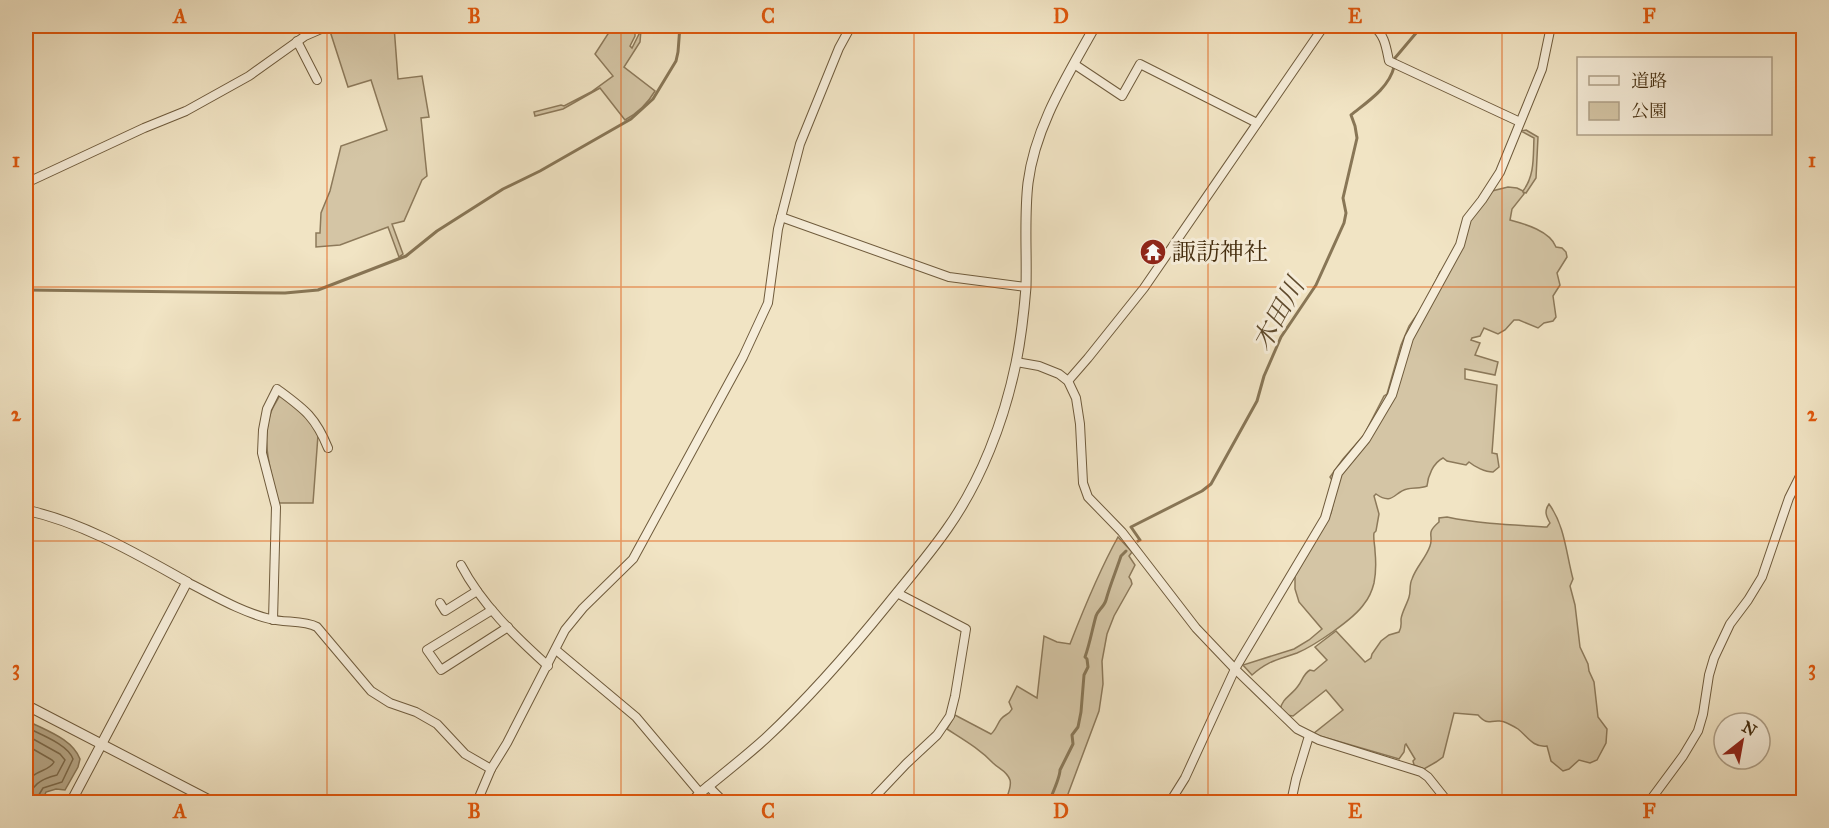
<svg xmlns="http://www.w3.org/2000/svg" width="1829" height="828" viewBox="0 0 1829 828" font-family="'IM FELL Great Primer','Noto Serif JP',serif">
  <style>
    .green { fill: #d4c5a5; stroke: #8c795a; stroke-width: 1.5 }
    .water { fill: #b6a686; stroke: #887656; stroke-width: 1.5 }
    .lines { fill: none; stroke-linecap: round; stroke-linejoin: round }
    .shore { stroke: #7d6a4a; stroke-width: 1.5 }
    .stream { stroke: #887656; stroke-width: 3 }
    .minor-casing { stroke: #6f5b3c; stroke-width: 10 }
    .tertiary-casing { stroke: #6f5b3c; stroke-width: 11 }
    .minor { stroke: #f6edd9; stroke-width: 8 }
    .tertiary { stroke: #f6edd9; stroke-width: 9 }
    .grid { fill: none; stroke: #e0570c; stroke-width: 1.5; stroke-opacity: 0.55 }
    .labels { text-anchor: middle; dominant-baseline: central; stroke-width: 6; stroke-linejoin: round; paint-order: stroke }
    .poi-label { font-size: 24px; fill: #442d0f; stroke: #f6edd9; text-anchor: start }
    .water-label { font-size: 26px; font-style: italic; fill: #604b2d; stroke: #f6edd9 }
    .neatline { fill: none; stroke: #e0570c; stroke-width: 2 }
    .grid-label { font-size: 20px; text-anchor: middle; font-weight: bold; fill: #e0570c }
  </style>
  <rect width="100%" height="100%" fill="#f1e4c4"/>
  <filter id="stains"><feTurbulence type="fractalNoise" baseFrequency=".00333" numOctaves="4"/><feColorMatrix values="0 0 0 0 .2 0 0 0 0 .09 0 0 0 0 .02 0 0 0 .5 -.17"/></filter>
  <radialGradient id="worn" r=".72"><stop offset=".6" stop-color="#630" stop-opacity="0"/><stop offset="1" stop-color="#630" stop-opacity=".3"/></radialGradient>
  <g class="green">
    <polygon points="339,26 394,26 398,79 422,76 429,117 421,118 427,176 422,180 404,221 392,224 403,254 399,257 388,227 340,245 316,247 316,233 320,233 321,213 330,191 341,146 387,130 371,80 348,87 329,28"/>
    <path d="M613,26L635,32V36L630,46L632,48L641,30L640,42L624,67L655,91C648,103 638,113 625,120L600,88L563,109L535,116L534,112L561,105L564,106L591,92L613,76L595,54Z"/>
    <path d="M1526,130L1538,137L1536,178L1526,193L1523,192L1524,194L1512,209L1510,220C1525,224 1550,231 1556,247L1562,248L1566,252L1567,257L1557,273L1560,285L1553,296L1556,317L1553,321L1544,323L1538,328L1519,320H1514L1505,330L1498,334L1484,328L1480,336L1472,338L1471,340L1480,343L1475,355L1498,362L1495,375L1465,369V379L1497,385L1492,453L1497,454L1499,467L1493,472C1485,472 1475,467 1469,462L1466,465L1447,461L1443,458C1433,463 1428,476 1427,486C1420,489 1414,487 1407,489C1394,492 1393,506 1376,494L1374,496L1379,514L1376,531L1374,533C1373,539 1375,545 1375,551C1376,561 1376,573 1374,583C1372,591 1369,598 1364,604C1354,619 1314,646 1297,653C1278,660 1269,660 1252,675L1243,665L1294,649L1309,640L1322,629L1299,602L1295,589V576L1331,513L1337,487L1330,477L1343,459L1364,435L1384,396L1387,394L1401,345L1409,326L1427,300L1440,272L1461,251L1469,221L1492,191L1508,187L1517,188L1523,191C1535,175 1533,157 1534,138L1521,131Z"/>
    <path d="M280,395L305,414L318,435L313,503H278C272,475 260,440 271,412C273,406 277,401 280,395Z"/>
    <path d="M1549,504C1565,526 1566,553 1573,579L1570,586L1575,605L1580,647L1588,664L1589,671L1594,682L1598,717L1607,729L1606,743L1597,760L1590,763L1579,760L1569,769L1563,771L1551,761L1547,746C1533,748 1527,736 1518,729C1515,727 1504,721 1500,721C1489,720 1488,726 1478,715L1454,713L1443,757L1436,762L1424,769L1414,765L1413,761L1415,759L1406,744L1405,745L1404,752L1399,759L1313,734L1343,710L1326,690L1293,716L1286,715L1280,710C1282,698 1292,695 1298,686C1303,680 1303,674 1310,670L1314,671L1327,660L1315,647L1336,631L1365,662L1371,658L1372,654L1381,641L1389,635L1399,632C1402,627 1401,625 1401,619C1402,612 1407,604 1409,597C1411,591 1409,585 1412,579C1416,567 1426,558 1430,546C1434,534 1425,534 1439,522V518L1447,517C1480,524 1513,525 1547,527L1550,523C1546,516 1544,511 1549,504Z"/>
    <path d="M1118,537L1132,552L1129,556L1135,565L1129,577L1131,580L1132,584L1114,616L1107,634L1102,661L1103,684L1099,711L1065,802H1005C1007,796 1012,787 1010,780C1007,771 999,769 993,763C980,749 964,740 947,729L955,715L991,734C996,730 997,724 1001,719C1005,714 1009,715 1012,709L1009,702L1017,686L1037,698L1044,636L1057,642L1070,644C1084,608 1099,571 1118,537Z"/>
  </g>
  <path class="water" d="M26,720C44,730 72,738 80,759L78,767L65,790L56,789L46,792L42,802H26Z"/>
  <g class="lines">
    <g class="shore">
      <path d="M26,727C39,734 68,744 73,759L62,782L43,788L37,798V802"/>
      <path d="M26,735L60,754L65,760L57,775C41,779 30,785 29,802"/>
      <path d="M26,745L52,760L54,762C49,772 34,769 26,784"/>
    </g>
    <g class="stream">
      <polyline points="1395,58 1422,26"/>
      <polyline points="26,290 285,293 318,290 406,256 437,231 503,189 540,171 631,119 653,99 676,61 678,52 680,26"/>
      <path d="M1138,541L1140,540L1131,527L1202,491L1211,484L1257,401L1264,376L1281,337L1316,285L1344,223L1346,213L1343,198L1357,138L1355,126L1351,115C1367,102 1389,88 1394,67"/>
      <path d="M1049,802C1052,794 1060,778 1060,770L1073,744L1072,735L1078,727L1081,712L1084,675L1088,667L1087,659L1085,657C1090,643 1092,630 1096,616C1098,610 1104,607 1106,600C1110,585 1116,571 1121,556L1126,551"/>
    </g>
    <defs>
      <g id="minor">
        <path d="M1373,26C1385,35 1386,47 1389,61L1520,122"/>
        <polyline points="297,41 317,80"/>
        <polyline points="1074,64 1122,96 1140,64 1257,123"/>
        <polyline points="26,183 144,128 186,111 249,76 305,36 328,26"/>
        <polyline points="781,217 949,277 1026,287"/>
        <polyline points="1016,362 1039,366 1059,374 1068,381 1076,398 1080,424 1083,483 1088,497 1122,532 1196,628 1235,669 1297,729 1319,740 1421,772 1428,777 1448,802"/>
        <polyline points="1068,381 1088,358 1144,288 1324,26"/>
        <path d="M461,565C482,605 515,636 548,666"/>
        <path d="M187,582C213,595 241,612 270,619C285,623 304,620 317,627L371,691L390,703L416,712L437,724L465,754L491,769"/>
        <polyline points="440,603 445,611 477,591"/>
        <polyline points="492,610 427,650 441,670 508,627"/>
        <path d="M273,620L276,507L262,453L263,430L267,409L277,389C304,409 315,416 328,448"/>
        <polyline points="556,650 636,717 700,793"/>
        <polyline points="708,786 724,802"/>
        <polyline points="477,802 491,769 507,743 565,630 583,608 633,559 743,357 768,303 778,229 800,144 839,48 851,26"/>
        <polyline points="870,802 906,764 937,735 950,716 955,696 966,629 897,593"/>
        <polyline points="1170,802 1185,778 1235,669 1325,518 1338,473 1366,439 1392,395 1409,338 1460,245 1467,219 1482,200 1500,172 1542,69 1551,26"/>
        <polyline points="1291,802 1296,779 1309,736"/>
        <polyline points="1649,802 1683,756 1698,731 1703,714 1709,675 1714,658 1730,624 1748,600 1762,577 1789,498 1804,468"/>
      </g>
      <g id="tertiary">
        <path d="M26,510C84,523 135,553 187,582L71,802"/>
        <polyline points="26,705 213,802"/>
        <path d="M692,802L700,793C722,775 745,757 766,738C810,697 850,651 888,604C908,579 929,555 947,529C981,481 1004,421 1016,363C1021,338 1024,312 1026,287C1027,252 1024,217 1028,183C1035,126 1068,75 1095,26"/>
      </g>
    </defs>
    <use href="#minor" class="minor-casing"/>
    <use href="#tertiary" class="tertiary-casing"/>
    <use href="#minor" class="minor"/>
    <use href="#tertiary" class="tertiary"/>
  </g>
  <path class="grid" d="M327,26V802M621,26V802M914,26V802M1208,26V802M1502,26V802M26,287H1804M26,541H1804"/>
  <defs>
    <symbol id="temple-disc" viewBox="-11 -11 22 22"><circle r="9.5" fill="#8f2418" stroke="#f6edd9"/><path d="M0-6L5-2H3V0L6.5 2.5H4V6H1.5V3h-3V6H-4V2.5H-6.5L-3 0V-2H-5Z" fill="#fff"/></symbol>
  </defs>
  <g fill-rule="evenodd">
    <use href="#temple-disc" x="1138" y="237" width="30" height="30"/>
  </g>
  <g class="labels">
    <g class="poi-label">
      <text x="1172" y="252">諏訪神社</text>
    </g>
    <g class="water-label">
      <text transform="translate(1278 314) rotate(-61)">木田川</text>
    </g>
  </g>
  <rect width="1829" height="828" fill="none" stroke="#f1e4c4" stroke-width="66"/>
  <rect x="1577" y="57" width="195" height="78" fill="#f6edd9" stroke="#afa088" stroke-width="1.5"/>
  <rect x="1589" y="76" width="30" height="9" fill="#f6edd9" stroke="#afa088" stroke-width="1.5"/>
  <text x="1631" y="87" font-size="18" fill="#442d0f">道路</text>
  <rect x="1589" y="102" width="30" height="18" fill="#d4c5a5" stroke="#afa088" stroke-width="1.5"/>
  <text x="1631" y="117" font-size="18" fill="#442d0f">公園</text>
  <g transform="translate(1742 741) rotate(31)"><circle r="28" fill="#f6edd9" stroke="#afa088" stroke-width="1.5"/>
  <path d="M0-4.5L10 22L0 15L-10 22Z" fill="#8f2418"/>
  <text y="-9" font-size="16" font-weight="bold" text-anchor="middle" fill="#442d0f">N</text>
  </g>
  <rect x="33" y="33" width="1763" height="762" class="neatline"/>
  <g class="grid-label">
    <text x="180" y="23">A</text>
    <text x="474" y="23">B</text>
    <text x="768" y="23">C</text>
    <text x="1061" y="23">D</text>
    <text x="1355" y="23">E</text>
    <text x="1649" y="23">F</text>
    <text x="16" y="167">1</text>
    <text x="1812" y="167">1</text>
    <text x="16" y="421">2</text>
    <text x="1812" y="421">2</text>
    <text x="16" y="675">3</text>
    <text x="1812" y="675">3</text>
    <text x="180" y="818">A</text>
    <text x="474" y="818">B</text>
    <text x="768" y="818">C</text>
    <text x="1061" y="818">D</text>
    <text x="1355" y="818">E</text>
    <text x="1649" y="818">F</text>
  </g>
  <rect width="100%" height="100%" filter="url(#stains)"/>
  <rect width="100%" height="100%" fill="url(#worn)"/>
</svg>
